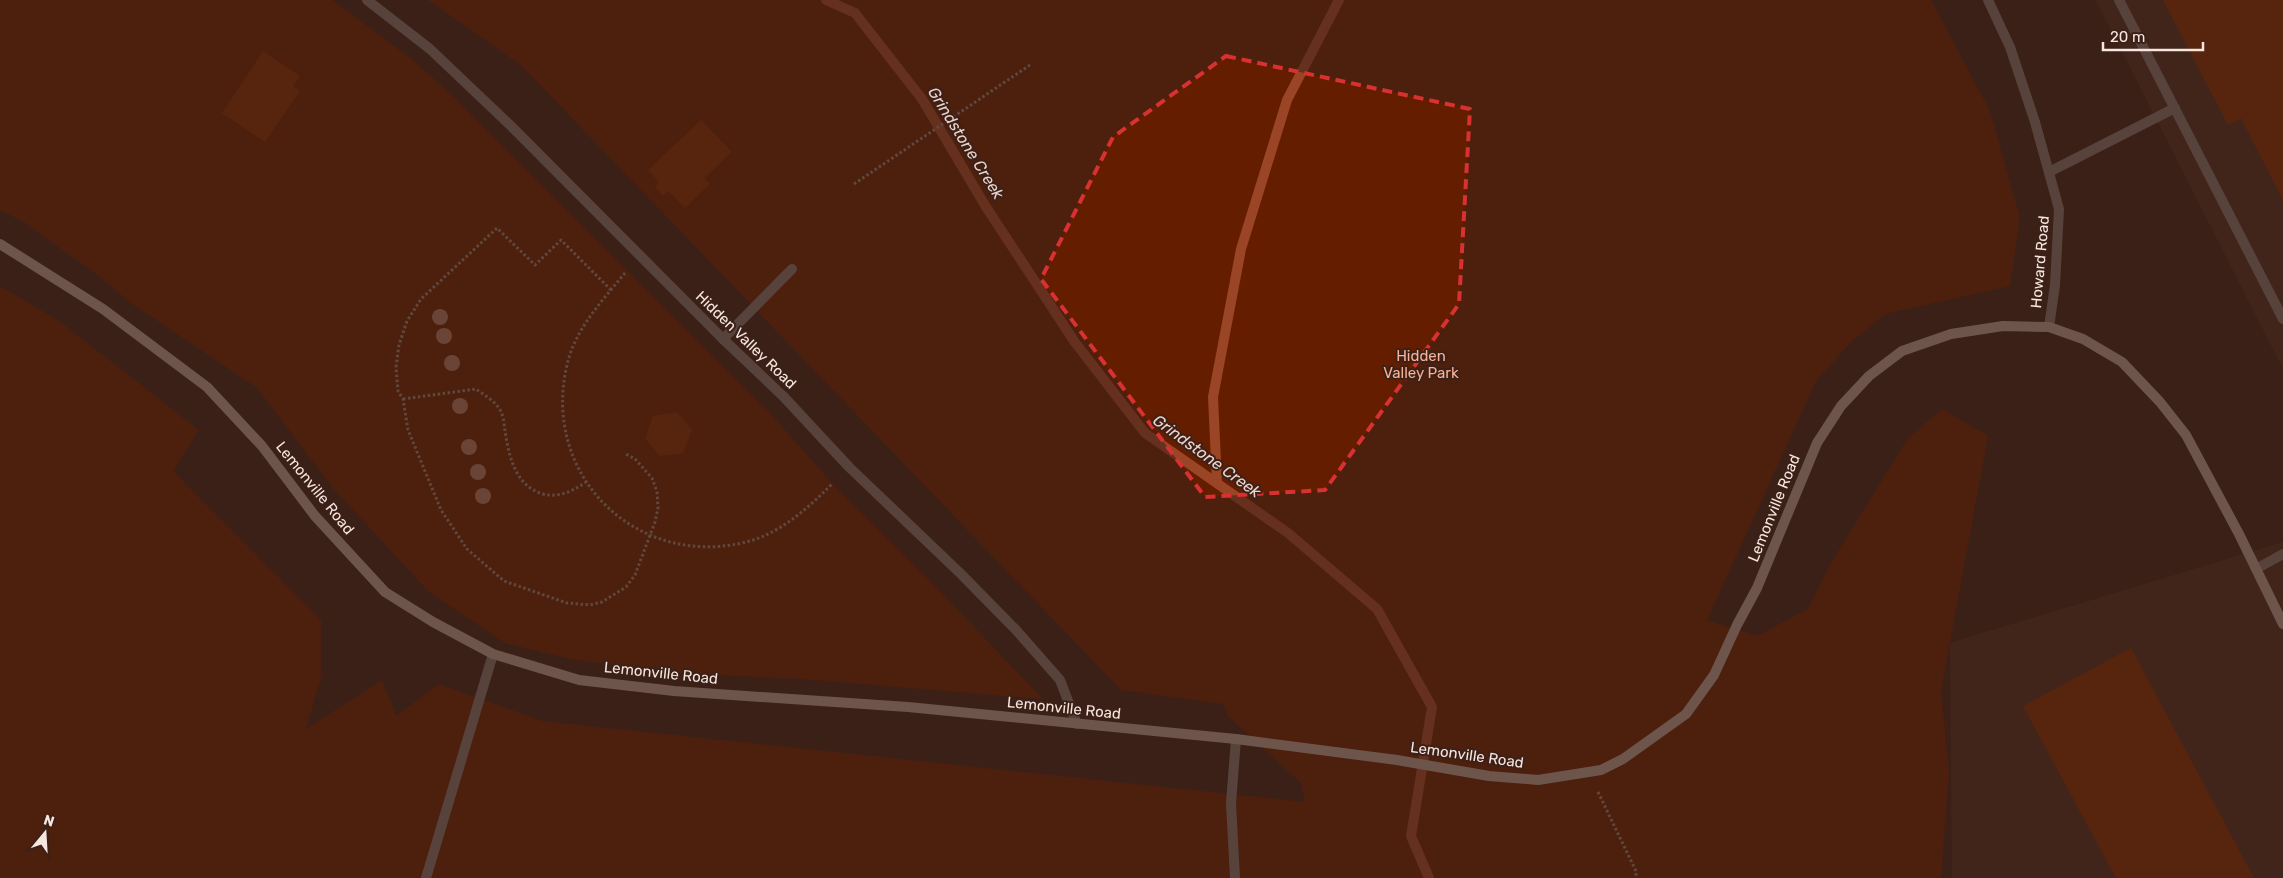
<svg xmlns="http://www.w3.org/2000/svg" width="2283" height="878" viewBox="0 0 2283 878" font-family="Rubik,sans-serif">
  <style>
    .built { fill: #4b2b20 }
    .green { fill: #651d00 }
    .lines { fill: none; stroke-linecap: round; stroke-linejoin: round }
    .stream { stroke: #9a4526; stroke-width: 10 }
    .building { fill: #7b2803 }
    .path { stroke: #8f7870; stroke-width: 3; stroke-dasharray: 2.5 2.5; stroke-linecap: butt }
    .lane { stroke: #7c6e69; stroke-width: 10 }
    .street { stroke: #7c6e69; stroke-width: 10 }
    .secondary { stroke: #ab958d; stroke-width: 10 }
    .tree { fill: #a4705e }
    .marked { fill: none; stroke: #d83131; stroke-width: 4; stroke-dasharray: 10 6; stroke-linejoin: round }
    .labels { text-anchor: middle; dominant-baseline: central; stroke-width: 4; stroke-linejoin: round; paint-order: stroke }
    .street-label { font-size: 15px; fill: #f7e5df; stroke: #3b2118 }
    .park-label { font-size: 15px; fill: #f9b198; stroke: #3b2118 }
    .water-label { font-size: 16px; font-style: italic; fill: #eed4cc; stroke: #3b2118 }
  </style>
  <rect width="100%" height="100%" fill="#3b2118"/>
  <g class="built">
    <polygon points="2096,0 2283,0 2283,369"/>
    <polygon points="2283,542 2283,878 1952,878 1950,643"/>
  </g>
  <g class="green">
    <polygon points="0,0 332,0 413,60 456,99 768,411 840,492 929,580 1043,699 803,679 671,673 570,659 505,643 428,591 334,489 257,388 131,303 100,277 24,222 0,210"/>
    <polygon points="428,0 1931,0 1990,111 2020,218 2010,286 1885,314 1850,343 1816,381 1707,620 1757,636 1808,609 1831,563 1908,438 1942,409 1988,436 1941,691 1949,771 1941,878 0,878 0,286 59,321 199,430 173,471 321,620 321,676 306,729 382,680 396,716 439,684 542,721 1305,802 1301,783 1228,716 1223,704 1121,690 521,65"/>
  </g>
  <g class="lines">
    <g class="stream">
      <polyline points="826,0 855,13 922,99 986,207 1040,289 1074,341 1145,433 1288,533 1377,609 1432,707 1411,836 1429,878"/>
      <polyline points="1217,483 1213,397 1241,249 1287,100 1339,0"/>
    </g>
  </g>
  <g class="building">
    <polygon points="2163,0 2283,0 2283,200 2241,118 2228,125"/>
    <polygon points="263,51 300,76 293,86 300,91 265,142 222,113"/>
    <polygon points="701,120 732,152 705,178 710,184 685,208 668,191 663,196 655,186 659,182 648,170"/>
    <polygon points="677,412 692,430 683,453 659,456 645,438 653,416"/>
    <polygon points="2131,648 2254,878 2116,878 2023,706"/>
  </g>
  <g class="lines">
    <g class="path">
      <polyline points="854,184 1030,65"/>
      <path d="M625,273C602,301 575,329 567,365C541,474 634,567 742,543C779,535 807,509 833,483"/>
      <polyline points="611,290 561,240 535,265 497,228 421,299 407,321 399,345 396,367 398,391 403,399 408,430 441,510 467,549 504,581 567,603 590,605 602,602 626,587 635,575 655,522 658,508 657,492 652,478 635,459 624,453"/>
      <path d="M403,399L476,389C484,395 497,402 501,412C504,418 504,425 505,431C509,456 515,486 543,494C559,498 573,491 586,482"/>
      <polyline points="1598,792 1636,871 1636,878"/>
    </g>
    <g class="lane">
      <polyline points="1988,0 2010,47 2035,122 2059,209 2055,285 2049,327"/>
      <polyline points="2119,0 2283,319"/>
      <polyline points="2049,172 2175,108"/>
      <polyline points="723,339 792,269"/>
      <polyline points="2256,569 2283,554"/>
      <polyline points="426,878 493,654"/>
      <polyline points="1235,878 1231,803 1236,739"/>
    </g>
    <polyline class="street" points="367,0 430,49 511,126 723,339 783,396 849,467 961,574 1017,631 1060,680 1077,724"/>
    <polyline class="secondary" points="0,244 103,309 207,387 262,446 315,516 385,592 433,622 493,654 579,680 674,691 908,707 1236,739 1397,760 1489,776 1538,780 1601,770 1623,759 1686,714 1714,675 1737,625 1757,588 1817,443 1841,406 1869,376 1902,351 1951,334 2003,326 2049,327 2083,339 2122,362 2160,402 2186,435 2239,534 2283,624"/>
  </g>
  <g class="tree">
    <circle cx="440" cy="317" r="8"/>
    <circle cx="444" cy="336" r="8"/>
    <circle cx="452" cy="363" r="8"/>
    <circle cx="460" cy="406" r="8"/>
    <circle cx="469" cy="447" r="8"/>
    <circle cx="478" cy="472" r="8"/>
    <circle cx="483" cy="496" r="8"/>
  </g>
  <path d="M0 0H2283V878H0ZM1226,56L1470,109L1459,304L1325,490L1205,497L1041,279L1113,137Z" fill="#3b2118" fill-opacity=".55" fill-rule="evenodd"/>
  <path class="marked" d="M1226,56L1470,109L1459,304L1325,490L1205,497L1041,279L1113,137Z"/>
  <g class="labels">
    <g class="street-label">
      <text transform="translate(2040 262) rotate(-85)">Howard Road</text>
      <text transform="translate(746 340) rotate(44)">Hidden Valley Road</text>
      <text transform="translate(315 488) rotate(51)">Lemonville Road</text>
      <text transform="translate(1774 508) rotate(-68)">Lemonville Road</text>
      <text transform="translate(661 673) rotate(6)">Lemonville Road</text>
      <text transform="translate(1064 708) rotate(6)">Lemonville Road</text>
      <text transform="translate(1467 755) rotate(8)">Lemonville Road</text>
    </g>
    <g class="park-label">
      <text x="1421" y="356">Hidden<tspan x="1421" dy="17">Valley Park</tspan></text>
    </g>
    <g class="water-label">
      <text transform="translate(966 143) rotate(58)">Grindstone Creek</text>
      <text transform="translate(1207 456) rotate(36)">Grindstone Creek</text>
    </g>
  </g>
  <g transform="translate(45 833) rotate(18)" stroke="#3b2118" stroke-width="4" paint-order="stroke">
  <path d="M0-4L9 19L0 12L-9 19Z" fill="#f7e5df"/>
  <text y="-8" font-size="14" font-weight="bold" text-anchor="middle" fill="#f7e5df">N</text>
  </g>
  <path d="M2103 42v8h100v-8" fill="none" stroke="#f7e5df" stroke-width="2.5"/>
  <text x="2110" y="42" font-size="15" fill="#f7e5df" stroke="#3b2118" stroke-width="4" paint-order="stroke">20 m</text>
</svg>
